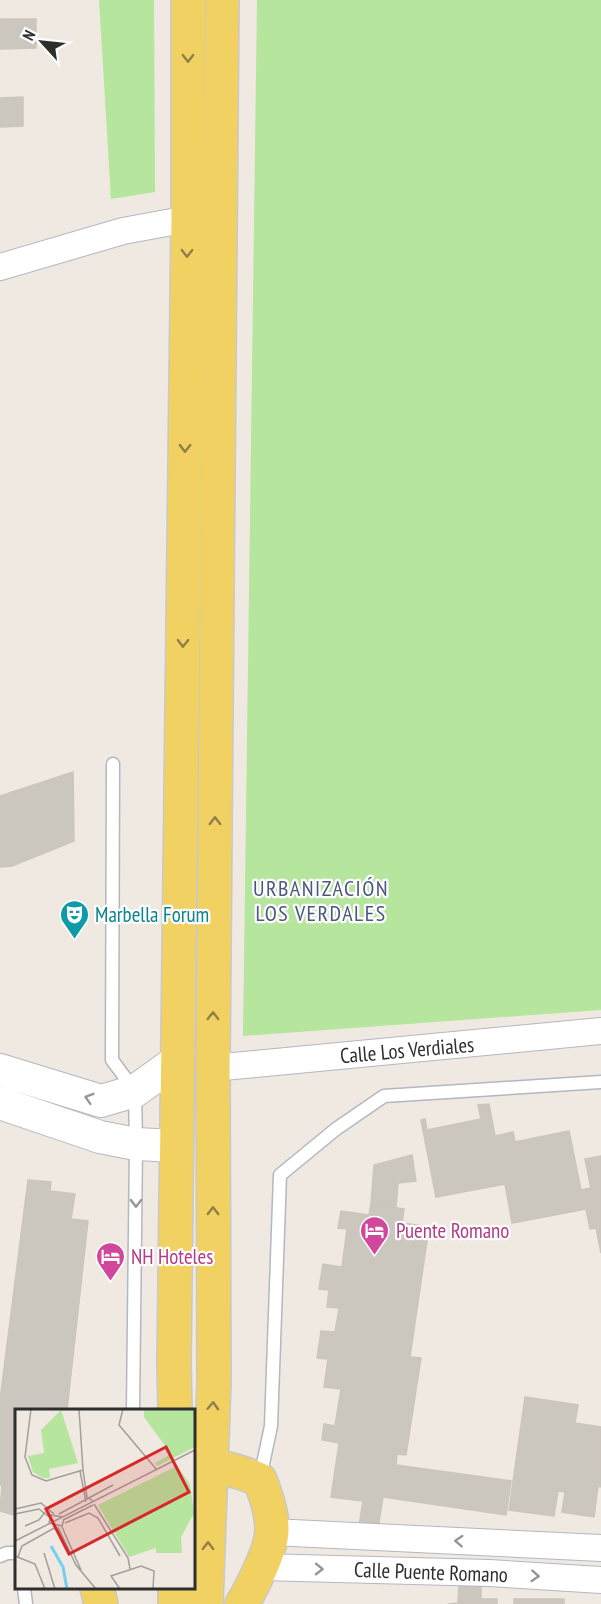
<svg xmlns="http://www.w3.org/2000/svg" width="601" height="1604" viewBox="0 0 601 1604" font-family="'PT Sans Narrow',sans-serif">
  <style>
    .green { fill: #b6e59e }
    .building { fill: #cbc7bf; stroke: #cbc5ba; stroke-width: 1.5 }
    .lines { fill: none; stroke-linecap: round; stroke-linejoin: round }
    .service-casing { stroke: #b4b7c1; stroke-width: 15 }
    .minor-casing { stroke: #b4b7c1; stroke-width: 28 }
    .tertiary-casing { stroke: #b4b7c1; stroke-width: 34 }
    .primary-casing { stroke: #c9c9c9; stroke-width: 36 }
    .service { stroke: #fff; stroke-width: 12 }
    .minor { stroke: #fff; stroke-width: 26 }
    .tertiary { stroke: #fff; stroke-width: 32 }
    .primary { stroke: #f2d163; stroke-width: 33 }
    .oneway { stroke: #908048 }
    .oneway2 { stroke: #969696 }
    .labels { text-anchor: middle; dominant-baseline: central; stroke-width: 4.5; stroke-linejoin: round; paint-order: stroke }
    .culture-label { font-size: 21px; fill: #0d838f; stroke: #fff; text-anchor: start }
    .street-label { font-size: 21px; fill: #2e2e2e; stroke: #fff }
    .hotel-label { font-size: 21px; fill: #b23c85; stroke: #fff; text-anchor: start }
    .neighbourhood-label { font-size: 22px; letter-spacing: 1.5px; fill: #4d5680; stroke: #fff }
    .inset-river { fill: none; stroke: #75cff0; stroke-width: 3 }
    .inset-road { fill: none; stroke: #a29e99; stroke-width: 1.5 }
    .view { fill: #d62828; fill-opacity: 0.15; stroke: #d62828; stroke-width: 3 }
    .inset-edge { fill: none; stroke: #2e2e2e; stroke-width: 3 }
  </style>
  <rect width="100%" height="100%" fill="#efe9e1"/>
  <g class="green">
    <polygon points="99,0 154,0 155,192 111,199"/>
    <polygon points="257,0 601,0 601,1010 243,1036"/>
  </g>
  <g class="building">
    <polygon points="0,19 36,19 36,48 0,49"/>
    <polygon points="23,97 23,126 0,127 0,98"/>
    <polygon points="73,772 74,841 12,866 0,867 0,796"/>
    <polygon points="489,1104 495,1136 513,1132 515,1142 569,1131 581,1190 591,1188 585,1159 601,1156 601,1253 596,1228 590,1229 586,1209 512,1223 505,1184 436,1197 421,1120 425,1119 427,1130 481,1119 478,1105"/>
    <polygon points="412,1155 416,1181 398,1183 396,1208 371,1204 374,1165"/>
    <polygon points="28,1180 51,1182 50,1191 75,1194 71,1219 88,1221 67,1410 16,1410 16,1497 14,1515 0,1511 2,1485 0,1485 0,1400"/>
    <polygon points="371,1204 404,1209 402,1223 429,1227 410,1357 421,1358 406,1455 397,1454 396,1465 511,1481 506,1515 383,1497 378,1529 359,1526 363,1501 331,1497 339,1443 322,1440 324,1424 335,1426 341,1389 324,1387 328,1359 317,1358 321,1331 335,1332 339,1308 327,1307 329,1290 319,1289 323,1264 342,1267 347,1229 338,1228 341,1211 369,1215"/>
    <polygon points="525,1397 578,1405 575,1423 601,1427 601,1487 598,1486 594,1517 562,1512 565,1492 558,1491 554,1516 509,1510"/>
    <polygon points="459,1585 481,1585 481,1599 497,1599 497,1604 448,1604 458,1603"/>
    <rect x="514" y="1599" width="50" height="5"/>
  </g>
  <g class="lines">
    <defs>
      <g id="service">
        <polyline points="113,764 112,1060 135,1091 136,1144 133,1410"/>
        <polyline points="260,1478 271,1426 280,1175 336,1129 384,1096 601,1082"/>
        <polyline points="0,1556 7,1553 16,1553"/>
        <polyline points="24,1588 26,1604"/>
      </g>
      <g id="minor">
        <polyline points="0,267 123,231 188,219"/>
        <polyline points="213,1068 601,1031"/>
        <polyline points="272,1532 601,1548"/>
        <polyline points="261,1567 489,1573 601,1580"/>
      </g>
      <g id="tertiary">
        <polyline points="0,1070 101,1101 135,1091 178,1060"/>
        <polyline points="0,1103 100,1137 136,1144 176,1146"/>
      </g>
      <g id="primary">
        <polyline points="175,1410 174,1363 188,219 188,0"/>
        <path d="M194,1464C217,1465 238,1470 260,1480C266,1496 272,1512 272,1530C272,1548 252,1588 242,1604"/>
        <polyline points="97,1588 101,1604"/>
        <polyline points="175,1604 175,1588"/>
        <polyline points="206,1604 214,1381 213,1068 222,0"/>
      </g>
    </defs>
    <use href="#service" class="service-casing"/>
    <use href="#minor" class="minor-casing"/>
    <use href="#tertiary" class="tertiary-casing"/>
    <use href="#primary" class="primary-casing"/>
    <use href="#service" class="service"/>
    <use href="#minor" class="minor"/>
    <use href="#tertiary" class="tertiary"/>
    <use href="#primary" class="primary"/>
  </g>
  <defs><path id="oneway-chevron" d="M-2-3.5L2.5 0L-2 3.5" fill="none" stroke-width="1.6" stroke-linecap="round" stroke-linejoin="round" transform="scale(1.5)"/></defs>
  <g class="oneway">
    <use href="#oneway-chevron" transform="translate(188 58) rotate(90)"/>
    <use href="#oneway-chevron" transform="translate(187 253) rotate(91)"/>
    <use href="#oneway-chevron" transform="translate(185 448) rotate(91)"/>
    <use href="#oneway-chevron" transform="translate(183 643) rotate(91)"/>
    <use href="#oneway-chevron" transform="translate(215 821) rotate(-90)"/>
    <use href="#oneway-chevron" transform="translate(213 1016) rotate(-90)"/>
    <use href="#oneway-chevron" transform="translate(213 1211) rotate(-90)"/>
    <use href="#oneway-chevron" transform="translate(213 1406) rotate(-87)"/>
    <use href="#oneway-chevron" transform="translate(208 1546) rotate(-89)"/>
  </g>
  <g class="oneway2">
    <use href="#oneway-chevron" transform="translate(89 1098) rotate(-163)"/>
    <use href="#oneway-chevron" transform="translate(136 1203) rotate(91)"/>
    <use href="#oneway-chevron" transform="translate(459 1541) rotate(-177)"/>
    <use href="#oneway-chevron" transform="translate(319 1569) rotate(1)"/>
    <use href="#oneway-chevron" transform="translate(535 1576) rotate(4)"/>
  </g>
  <defs>
    <symbol id="theatre-pin" viewBox="-11 -11 22 30"><path d="M0 17L-7.5 6A9.5 9.5 0 1 1 7.5 6Z" fill="#0f9aa8" stroke="#fff"/><path d="M-5-5.5Q0-4 5-5.5V0Q5 5 0 6Q-5 5-5 0ZM-3.3-2.5H-1v1.5H-3.3ZM1-2.5H3.3v1.5H1ZM-2.8 1Q0 5.5 2.8 1Z" fill="#fff"/></symbol>
    <symbol id="hotel-pin" viewBox="-11 -11 22 30"><path d="M0 17L-7.5 6A9.5 9.5 0 1 1 7.5 6Z" fill="#d1479c" stroke="#fff"/><path d="M-6-4.5h1.5V1H6V5H4.5V3h-9V5H-6ZM-4 0a1.8 1.8 0 1 1 3.6 0ZM.5 0V-2.5h3Q6-2.5 6 0Z" fill="#fff"/></symbol>
  </defs>
  <g fill-rule="evenodd">
    <use href="#theatre-pin" x="58" y="898" width="33" height="45"/>
    <use href="#hotel-pin" x="358" y="1214" width="33" height="45"/>
    <use href="#hotel-pin" x="94" y="1240" width="33" height="45"/>
  </g>
  <g class="labels">
    <g class="culture-label">
      <text x="95" y="914">Marbella Forum</text>
    </g>
    <g class="street-label">
      <text transform="translate(407 1050) rotate(-5)">Calle Los Verdiales</text>
      <text transform="translate(431 1572) rotate(2)">Calle Puente Romano</text>
    </g>
    <g class="hotel-label">
      <text x="396" y="1230">Puente Romano</text>
      <text x="131" y="1256">NH Hoteles</text>
    </g>
    <g class="neighbourhood-label">
      <text x="321" y="888">URBANIZACIÓN<tspan x="321" dy="25">LOS VERDALES</tspan></text>
    </g>
  </g>
  <g transform="translate(15 1409)">
    <rect width="180" height="180" fill="#efe9e1"/>
    <path d="M129,0H180V38L142,57L140,54L156,45L129,8ZM46,1L63,54L34,60L35,69H28L18,63L13,47L29,44L26,21ZM162,57L175,75L179,104L166,128L167,144H141V139L114,148L83,96Z" fill="#b6e59e"/>
    <path class="inset-river" d="M36,137L48,158L52,180"/>
    <path class="inset-road" d="M16,0L10,48L17,66L31,72L68,61M64,0L68,61L72,88L78,92M108,0L104,16L142,61M65,62L71,93M79,95L113,149L115,160M0,100L26,94L39,105M0,105L24,100L34,108M44,105L98,76M48,111L78,96M34,114L36,106L48,108M34,114L47,117L49,110M50,114L74,104L83,109L105,147M10,117L24,111L30,103M43,118L61,156L81,180M47,118L66,161M0,132L180,41M29,144L40,180M0,147L20,155L30,180M3,148L7,137L41,118M105,180L96,167L126,157L139,162L138,180"/>
    <path class="view" d="M151,38L174,83L54,145L31,100Z"/>
    <rect width="180" height="180" class="inset-edge"/>
  </g>
  <g transform="translate(42 42) rotate(297)" stroke="#ffffff" stroke-width="4.5" paint-order="stroke">
  <path d="M0-4.5L10 22L0 15L-10 22Z" fill="#2e2e2e"/>
  <text y="-9" font-size="16" font-weight="bold" text-anchor="middle" fill="#2e2e2e">N</text>
  </g>
</svg>
